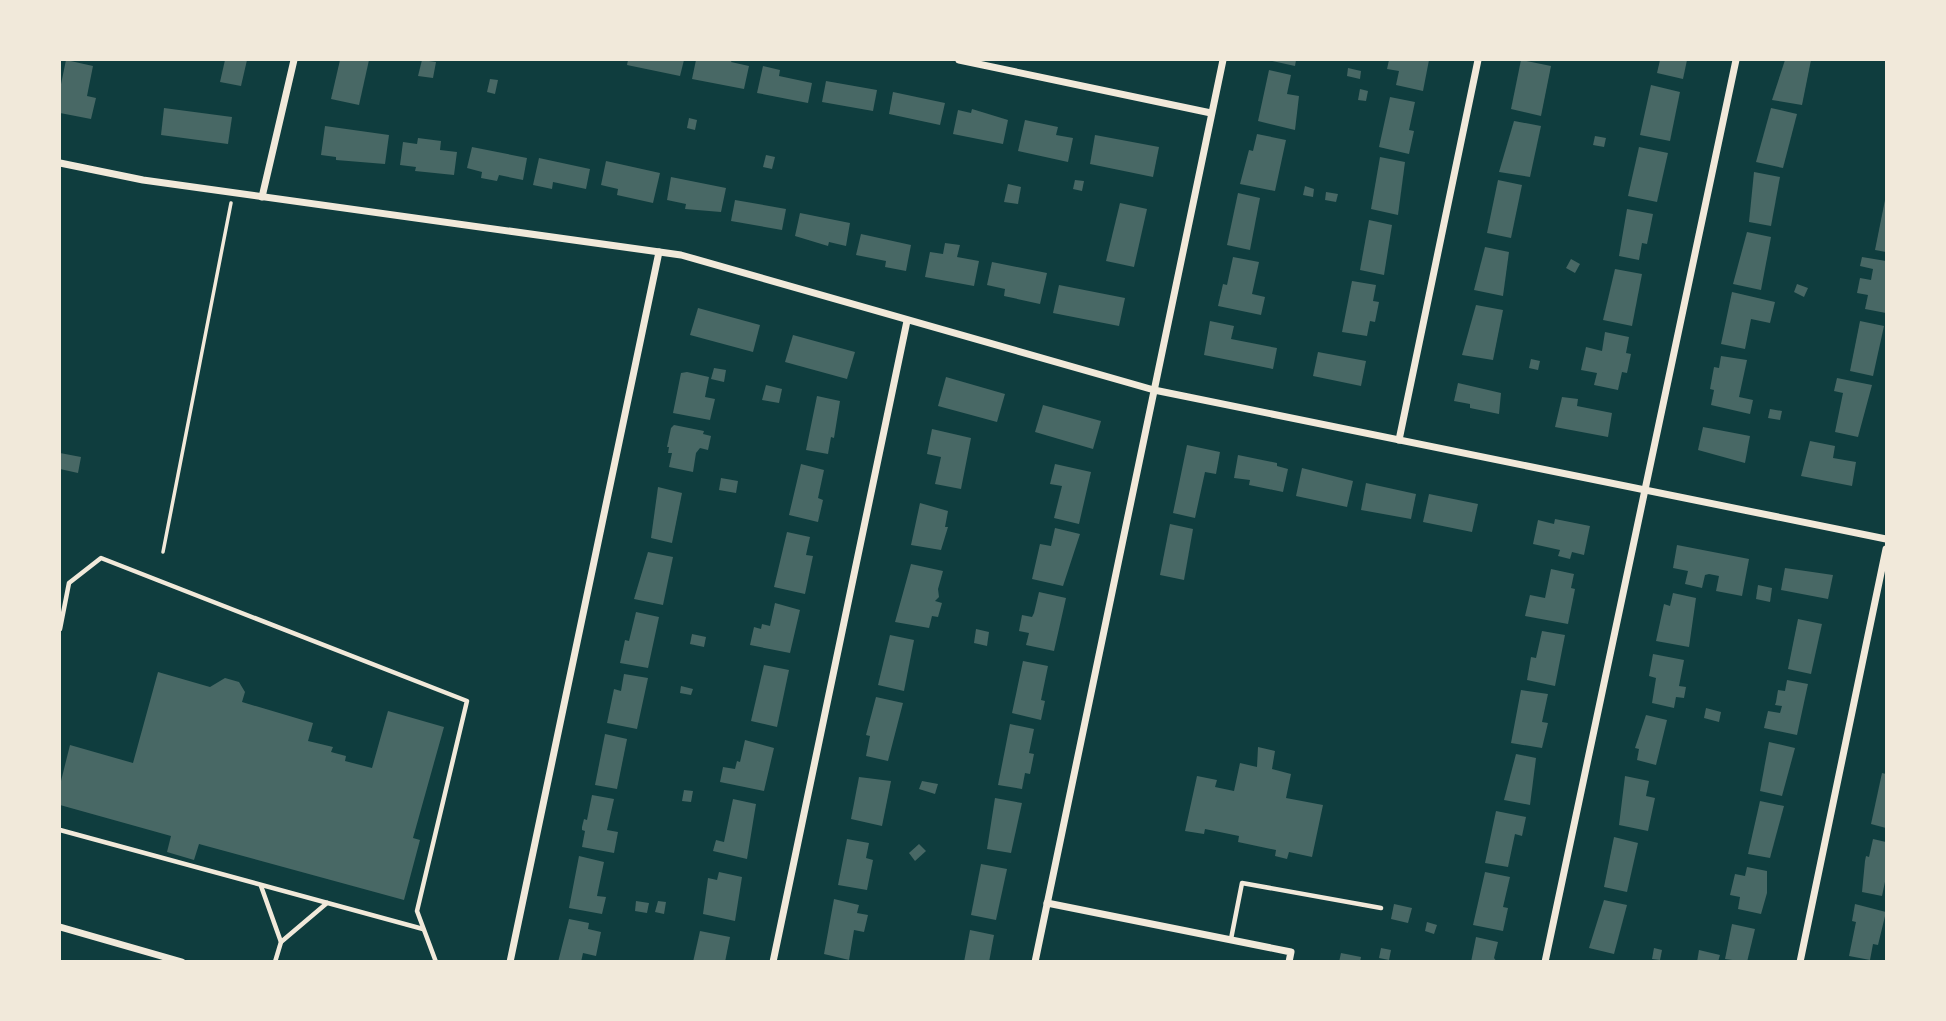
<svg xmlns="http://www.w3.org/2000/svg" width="1946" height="1021" viewBox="0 0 1946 1021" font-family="Rubik,sans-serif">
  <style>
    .building { fill: #486865 }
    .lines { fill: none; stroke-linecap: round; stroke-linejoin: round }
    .path { stroke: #f1e9da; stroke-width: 3.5 }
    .service { stroke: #f1e9da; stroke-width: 4.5 }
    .minor { stroke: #f1e9da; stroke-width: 7 }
  </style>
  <rect width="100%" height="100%" fill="#0f3d3e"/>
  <g class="building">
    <polygon points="66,60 93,66 87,96 96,98 91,119 60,113 60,89"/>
    <polygon points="225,60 247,60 241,86 220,82"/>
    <polygon points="340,60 369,60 359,105 331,99"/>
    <polygon points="422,60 436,62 433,78 418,76"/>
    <polygon points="628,60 684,60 680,76 627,65"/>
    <polygon points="696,60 732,60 731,62 749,66 744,89 692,79"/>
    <polygon points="1268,60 1296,60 1295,66"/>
    <polygon points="1389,60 1429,60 1423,91 1396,85 1399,71 1387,69"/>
    <polygon points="1521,60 1551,66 1541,116 1511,109"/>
    <polygon points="1660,60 1687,60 1683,79 1657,73"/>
    <polygon points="1785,60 1811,60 1802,105 1772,100"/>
    <polygon points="763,66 780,70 779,76 812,83 808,103 757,93"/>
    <polygon points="1348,68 1361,71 1360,79 1347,76"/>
    <polygon points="1269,70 1291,75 1287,94 1299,96 1295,130 1258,121"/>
    <polygon points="490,79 498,80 495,94 487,92"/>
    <polygon points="826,81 877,90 873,111 822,102"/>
    <polygon points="1651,85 1680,92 1670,141 1640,135"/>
    <polygon points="1360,89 1368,91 1366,101 1358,100"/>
    <polygon points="893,92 945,103 940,125 889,114"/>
    <polygon points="1390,97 1415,102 1409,130 1414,131 1409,154 1379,147"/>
    <polygon points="164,108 232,117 228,144 161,135"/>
    <polygon points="1771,108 1797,114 1783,168 1756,162"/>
    <polygon points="972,109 1008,120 1003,144 953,134 958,110 971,113"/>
    <polygon points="689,118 697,120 695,130 687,128"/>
    <polygon points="1025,120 1058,127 1056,135 1073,138 1068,162 1018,151"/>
    <polygon points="1514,121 1541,126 1530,177 1499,172"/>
    <polygon points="325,126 389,135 385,164 336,160 336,157 321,155"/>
    <polygon points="1257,134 1286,140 1275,191 1240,184 1249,150 1253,151"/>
    <polygon points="1095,135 1159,147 1153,177 1090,164"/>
    <polygon points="1595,136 1606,138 1604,147 1593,145"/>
    <polygon points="418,138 441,141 440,150 457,152 454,175 415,171 416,167 400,165 403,142 417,144"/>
    <polygon points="472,147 527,158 523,180 499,175 497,181 481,178 482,172 467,168"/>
    <polygon points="1639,147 1668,153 1657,202 1628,196"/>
    <polygon points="766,155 775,157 772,169 763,167"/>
    <polygon points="1380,157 1405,162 1398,215 1371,209"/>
    <polygon points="539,158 590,169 586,189 553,182 552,189 533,185"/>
    <polygon points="606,161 660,173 653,203 617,195 618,189 601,185"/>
    <polygon points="1754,172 1780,177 1771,226 1749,222"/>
    <polygon points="671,177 726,188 721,212 685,209 686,204 667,200"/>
    <polygon points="1075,180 1084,181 1082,191 1073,189"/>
    <polygon points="1498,180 1522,185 1511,238 1487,233"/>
    <polygon points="1008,184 1021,187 1018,204 1004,202"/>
    <polygon points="1305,186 1314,189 1313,197 1303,195"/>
    <polygon points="1326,192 1338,194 1336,202 1325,200"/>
    <polygon points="1238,193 1260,198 1250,250 1227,245"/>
    <polygon points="735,200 786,209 782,230 731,221"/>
    <polygon points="1885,200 1886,200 1886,252 1875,250"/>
    <polygon points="1120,203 1147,209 1134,267 1106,261"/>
    <polygon points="1627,209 1653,214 1647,244 1642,243 1639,260 1619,256"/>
    <polygon points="800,213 850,223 846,246 829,242 828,246 795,236"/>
    <polygon points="1369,220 1392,225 1384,275 1360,270"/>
    <polygon points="1747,232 1771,237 1761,290 1733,284"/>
    <polygon points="861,234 911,245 906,271 885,267 886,261 856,255"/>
    <polygon points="945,243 960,245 957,257 979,261 974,286 925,277 930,252 943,254"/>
    <polygon points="1485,247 1509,252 1503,296 1474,290"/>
    <polygon points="1233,257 1259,262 1252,294 1265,297 1261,315 1218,306 1223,284 1227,285"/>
    <polygon points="1862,257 1886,261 1886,313 1865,309 1868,295 1857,293 1860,278 1871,280 1873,269 1860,266"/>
    <polygon points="1571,259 1580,264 1575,273 1566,268"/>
    <polygon points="992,262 1047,273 1040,304 1004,296 1005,289 987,285"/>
    <polygon points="1615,269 1642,274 1632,326 1603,320"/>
    <polygon points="1352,281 1376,285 1373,301 1379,302 1375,322 1370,321 1367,336 1342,332"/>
    <polygon points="1797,284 1808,288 1804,297 1794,292"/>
    <polygon points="1059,285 1125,298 1119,326 1053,313"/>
    <polygon points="1732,292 1775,302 1770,323 1751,319 1745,349 1721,344"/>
    <polygon points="1476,305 1503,310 1493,360 1462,355"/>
    <polygon points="698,308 760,325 753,352 690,335"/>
    <polygon points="1210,321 1234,326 1231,339 1277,348 1273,369 1204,355"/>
    <polygon points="1860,321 1884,326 1873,376 1850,371"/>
    <polygon points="1605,332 1629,337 1626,353 1631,354 1627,373 1622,372 1618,390 1594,385 1597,373 1581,370 1586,347 1602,351"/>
    <polygon points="793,335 855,352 847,379 785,362"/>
    <polygon points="1318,352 1366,361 1361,386 1313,376"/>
    <polygon points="1721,356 1747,360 1739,397 1753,400 1750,414 1711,405 1714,390 1710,389 1714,367 1719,368"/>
    <polygon points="1531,359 1540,361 1538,370 1529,368"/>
    <polygon points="714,368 726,370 724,382 711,379"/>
    <polygon points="687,372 709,377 705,397 715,399 710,420 673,413 681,373"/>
    <polygon points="946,377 1005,394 997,422 938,406"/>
    <polygon points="1837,378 1872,385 1858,437 1835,432 1843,393 1834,391"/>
    <polygon points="1458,383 1501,393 1499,414 1470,408 1470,404 1454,401"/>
    <polygon points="766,385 782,389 779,403 762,400"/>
    <polygon points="817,396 840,401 834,438 831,437 828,454 806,450"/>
    <polygon points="1562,397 1578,399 1577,406 1612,413 1608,437 1555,427"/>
    <polygon points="1043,405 1101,421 1093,449 1035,432"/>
    <polygon points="1770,409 1782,411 1780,420 1768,418"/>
    <polygon points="674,425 704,431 703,434 711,436 708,450 700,448 696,453 693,472 669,467 672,453 668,453 669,447 667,447 671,428"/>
    <polygon points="1703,427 1750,436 1745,463 1698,450"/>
    <polygon points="932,429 971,438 961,489 935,484 941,457 927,454"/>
    <polygon points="1810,441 1835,446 1833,458 1856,462 1852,486 1801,476"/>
    <polygon points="1187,445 1220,452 1216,474 1205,472 1195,518 1173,513"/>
    <polygon points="60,453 81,457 78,473 60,469"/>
    <polygon points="1238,455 1277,463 1277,466 1288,469 1283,492 1249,485 1250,480 1234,478"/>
    <polygon points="801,464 824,470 818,498 823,500 818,522 789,515"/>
    <polygon points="1055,464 1091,472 1079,524 1054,518 1062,486 1050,484"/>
    <polygon points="1302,468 1353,481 1347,507 1296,496"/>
    <polygon points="721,478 738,481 736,493 719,490"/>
    <polygon points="1366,483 1416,494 1411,519 1361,510"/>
    <polygon points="658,487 682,493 672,543 651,538"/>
    <polygon points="1429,494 1478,504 1472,532 1423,522"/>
    <polygon points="920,503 948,511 945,527 948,527 941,550 911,545"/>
    <polygon points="1555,519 1590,526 1584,555 1572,552 1570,559 1558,556 1560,550 1533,544 1538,520 1554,524"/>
    <polygon points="1170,524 1193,529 1184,580 1160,575"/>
    <polygon points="1055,528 1080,534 1063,586 1032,579 1040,544 1051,546"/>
    <polygon points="787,532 810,537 806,555 813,556 805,594 774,587"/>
    <polygon points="1677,545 1749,559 1742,596 1716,591 1719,576 1709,574 1705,575 1702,588 1685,584 1688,571 1673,568"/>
    <polygon points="648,552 673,557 663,605 634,599"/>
    <polygon points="911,564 943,571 938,589 939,597 935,601 942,603 938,617 932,616 929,628 895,622"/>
    <polygon points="1785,568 1833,575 1828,599 1781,590"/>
    <polygon points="1551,569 1574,574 1571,588 1575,589 1568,624 1525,616 1530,595 1545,598"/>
    <polygon points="1758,585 1772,588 1770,602 1756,599"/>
    <polygon points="1039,592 1066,598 1054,651 1026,645 1029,633 1019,631 1022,615 1032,617 1034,613"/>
    <polygon points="1673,593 1696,598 1689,647 1656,641 1664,604 1670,606"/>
    <polygon points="775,603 800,610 790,653 750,645 754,627 761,629 762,624 770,626"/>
    <polygon points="636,612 659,617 648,668 620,663 625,640 629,641"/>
    <polygon points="1798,619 1822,624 1811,674 1788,669"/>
    <polygon points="976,629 989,632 987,646 974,643"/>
    <polygon points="1542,631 1565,635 1555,686 1527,680 1531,657 1536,658"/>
    <polygon points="692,634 706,637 704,647 690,644"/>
    <polygon points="890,635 914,640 904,691 878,685"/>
    <polygon points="1653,654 1684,660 1679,686 1686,687 1684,698 1676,697 1674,708 1652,703 1656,678 1649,676"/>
    <polygon points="1023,661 1048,666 1041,700 1045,701 1041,720 1012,713"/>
    <polygon points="764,665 789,670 777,727 751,721"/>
    <polygon points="158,672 210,687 225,678 239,682 245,692 242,702 313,723 308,741 333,747 331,752 346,756 345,761 372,768 388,711 444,727 413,838 420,840 404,900 199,844 194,860 167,852 171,836 60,805 60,785 70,745 133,763"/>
    <polygon points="624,674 648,678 637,729 607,723 614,689 621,691"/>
    <polygon points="1787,680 1808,684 1797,735 1764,728 1768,711 1780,713 1782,706 1775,705 1776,702 1778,690 1785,691"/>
    <polygon points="681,686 693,689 691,695 680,693"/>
    <polygon points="1521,690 1548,694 1542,722 1548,723 1542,748 1511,743"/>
    <polygon points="876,697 903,703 888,761 866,756 870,736 866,735"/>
    <polygon points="1706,708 1721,712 1719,722 1704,718"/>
    <polygon points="1646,715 1667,720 1656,765 1637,760 1639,749 1635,748"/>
    <polygon points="1010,724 1034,729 1029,753 1034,754 1030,774 1025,773 1022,789 998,785"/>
    <polygon points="605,734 627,739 617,789 595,785"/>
    <polygon points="745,740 774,748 764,791 720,782 723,767 735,769 737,761 740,762"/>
    <polygon points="1769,742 1795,748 1782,796 1760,791"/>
    <polygon points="1258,747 1275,751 1272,769 1291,774 1286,798 1323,805 1312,857 1289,852 1287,859 1275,856 1276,850 1238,842 1239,836 1205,829 1204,834 1185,831 1197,776 1217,780 1215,787 1234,791 1240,763 1257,767"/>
    <polygon points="1516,754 1536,758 1530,805 1504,800"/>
    <polygon points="1882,773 1886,774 1886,828 1871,824"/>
    <polygon points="1625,776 1649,781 1646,796 1655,798 1648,831 1619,825"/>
    <polygon points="859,777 891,781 882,826 851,819"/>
    <polygon points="922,781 938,784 935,794 919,789"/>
    <polygon points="684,790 693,791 691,802 682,801"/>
    <polygon points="592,795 614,799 607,830 618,832 614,853 582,847 585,831 582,830 582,827 584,819 587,820"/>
    <polygon points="995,798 1022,803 1011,853 987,849"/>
    <polygon points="733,799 756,804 747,859 713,851 716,840 724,842"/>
    <polygon points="1760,801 1784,806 1770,858 1748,854"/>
    <polygon points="1496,811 1526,817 1522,836 1515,834 1508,867 1485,863"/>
    <polygon points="1614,837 1638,843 1627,892 1604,887"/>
    <polygon points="847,839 869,843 866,858 873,860 867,890 838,885"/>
    <polygon points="1873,839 1886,842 1886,877 1882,896 1862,892 1865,861 1866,856 1869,857"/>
    <polygon points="919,844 926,851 915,861 909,853"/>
    <polygon points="579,856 604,862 597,896 606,897 602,914 569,908"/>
    <polygon points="981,864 1007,869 996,920 971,915"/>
    <polygon points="1747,867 1767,871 1767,893 1761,914 1738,909 1740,897 1730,895 1735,874 1745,876"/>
    <polygon points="719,872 742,877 735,921 703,914 708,878 717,880"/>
    <polygon points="1485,872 1510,877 1503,907 1508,908 1503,931 1473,925"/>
    <polygon points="834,899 859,905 857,913 868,915 864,932 854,930 849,960 824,954"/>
    <polygon points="1604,900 1627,905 1614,954 1589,948"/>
    <polygon points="636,901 649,903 647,913 635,911"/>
    <polygon points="658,901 666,902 664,914 655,912"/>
    <polygon points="1394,904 1412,908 1408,923 1391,919"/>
    <polygon points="1855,904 1886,912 1878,945 1873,944 1870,960 1849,956 1856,922 1852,921"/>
    <polygon points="569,919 589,923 588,929 601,932 596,956 583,953 581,962 558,962"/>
    <polygon points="1427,922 1437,925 1434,934 1425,931"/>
    <polygon points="1732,924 1755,929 1747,962 1725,959"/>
    <polygon points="970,930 994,935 989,962 964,962"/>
    <polygon points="700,931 730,937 725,962 693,962"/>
    <polygon points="1476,937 1498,942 1494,958 1497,962 1471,962"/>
    <polygon points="1381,948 1391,950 1389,960 1379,958"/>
    <polygon points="1654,948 1662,950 1660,960 1652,959"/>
    <polygon points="1699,950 1720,955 1718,962 1697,962"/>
    <polygon points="1341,953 1361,957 1360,962 1339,962"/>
  </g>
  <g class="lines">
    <polyline class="path" points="163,552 231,203"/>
    <g class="service">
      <polyline points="60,629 69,583 101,558 467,701 417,911 436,962"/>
      <polyline points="60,830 423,929"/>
      <polyline points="261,886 281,942 275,962"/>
      <polyline points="1231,939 1242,883 1381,908"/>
      <polyline points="281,942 327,903"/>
    </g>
    <g class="minor">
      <polyline points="959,60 1211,113"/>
      <polyline points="60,163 143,180 681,255 1154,390 1886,539"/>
      <polyline points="262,197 294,60"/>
      <polyline points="1399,440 1478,60"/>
      <polyline points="1047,903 1291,952 1289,962"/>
      <polyline points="60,927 182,962"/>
      <polyline points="510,962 659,252"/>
      <polyline points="773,962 907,321"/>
      <polyline points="1035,962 1223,60"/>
      <polyline points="1545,962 1736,60"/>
      <polyline points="1800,962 1886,549"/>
    </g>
  </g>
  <rect width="1946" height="1021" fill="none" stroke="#f1e9da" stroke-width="122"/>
</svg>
